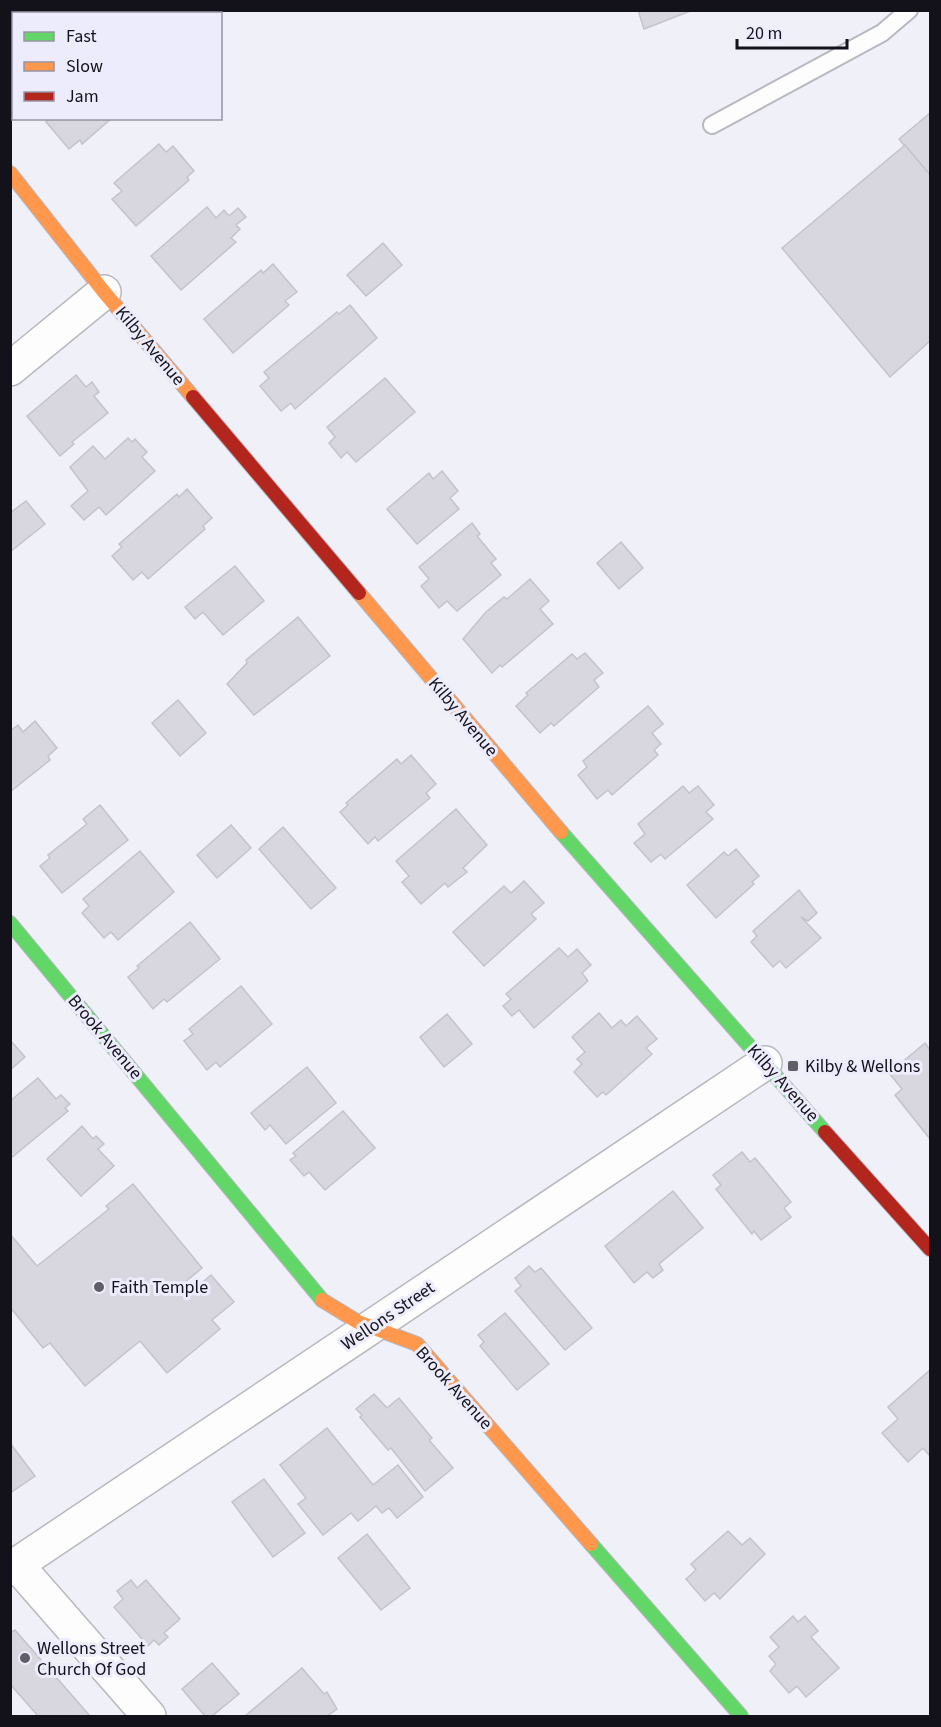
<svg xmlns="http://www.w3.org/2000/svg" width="941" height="1727" viewBox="0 0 941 1727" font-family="'Source Sans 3',sans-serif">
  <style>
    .building { fill: #d8d7e0; stroke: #c4c3cc; stroke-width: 1.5 }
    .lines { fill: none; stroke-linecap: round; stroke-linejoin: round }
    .lane-casing { stroke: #b8b8c0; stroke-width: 20 }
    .street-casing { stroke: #b8b8c0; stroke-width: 36 }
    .fast-casing { stroke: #b8b8c0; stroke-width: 16 }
    .slow-casing { stroke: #b8b8c0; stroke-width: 16 }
    .jam-casing { stroke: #b8b8c0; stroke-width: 16 }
    .lane { stroke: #fdfdfe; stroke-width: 16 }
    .street { stroke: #fdfdfe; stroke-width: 33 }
    .fast { stroke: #63d668; stroke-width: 14 }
    .slow { stroke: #ff974d; stroke-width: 14 }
    .jam { stroke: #b3261e; stroke-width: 14 }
    .poi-dot { fill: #605f68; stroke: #edecfc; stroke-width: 2 }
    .labels { text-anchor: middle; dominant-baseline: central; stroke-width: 6; stroke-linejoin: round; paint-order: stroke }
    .street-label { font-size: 18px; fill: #13111a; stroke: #edecfc }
    .poi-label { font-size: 18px; fill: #13111a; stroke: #edecfc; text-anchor: start }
  </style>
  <rect width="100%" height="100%" fill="#f0f0f8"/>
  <g class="building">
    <polygon points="638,10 693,10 644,29"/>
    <polygon points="930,113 930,176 899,139"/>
    <polygon points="49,118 112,118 82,144 80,140 69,149 46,122"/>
    <polygon points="159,144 166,152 173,146 194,171 187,177 189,180 136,226 112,199 122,191 114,183"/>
    <polygon points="905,145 930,175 930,341 890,377 782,248"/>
    <polygon points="207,207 216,218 224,210 229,216 238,208 246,217 236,225 240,229 231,238 236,242 181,290 151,256"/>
    <polygon points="383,243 402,265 366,296 347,275"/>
    <polygon points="273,264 297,292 285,301 289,305 233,353 204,319 261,270 263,273"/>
    <polygon points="350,305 377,338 295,409 291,403 281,411 260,386 269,378 264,372 337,312 339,314"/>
    <polygon points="76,375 86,387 92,382 99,392 94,396 108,413 72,442 74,444 60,456 27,416"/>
    <polygon points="385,378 415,412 356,462 347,452 341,458 329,443 335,437 327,427"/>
    <polygon points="128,438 132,442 135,439 147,452 142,457 155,471 106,515 99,507 84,520 71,506 88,491 70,467 93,446 105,459"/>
    <polygon points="442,471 458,491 450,498 459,509 417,544 387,509 429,473 433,479"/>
    <polygon points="187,489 212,518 203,526 205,529 148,579 142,572 133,580 112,556 122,547 119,544 177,494 179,497"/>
    <polygon points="26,501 45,524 10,552 10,513"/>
    <polygon points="472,523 480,534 477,536 496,559 491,563 501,575 457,611 447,601 439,608 421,586 429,579 419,567"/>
    <polygon points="621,542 643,568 619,589 597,563"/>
    <polygon points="235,566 264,601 223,635 203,612 195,619 185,607"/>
    <polygon points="530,579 549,601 540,609 553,624 502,667 500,665 492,673 463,639 486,612 504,597 507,599"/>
    <polygon points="298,617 330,656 254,715 227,684 247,663 246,660"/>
    <polygon points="585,653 603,673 594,680 599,687 554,726 551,723 540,733 516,706 528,695 526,693 572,654 577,659"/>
    <polygon points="178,700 206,733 180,756 152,723"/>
    <polygon points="648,706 663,724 652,733 661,744 654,750 658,755 612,795 608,790 597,799 578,775 587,767 583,761"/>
    <polygon points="35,721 57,748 48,756 50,760 10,792 10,731 18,725 23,732"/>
    <polygon points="411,755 436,784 426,793 430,798 378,841 375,837 368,844 340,812 348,805 346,803 397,759 401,764"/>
    <polygon points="683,786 689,793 698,786 714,805 706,812 713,819 665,859 661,854 651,862 634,843 645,834 638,824"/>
    <polygon points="100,805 128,840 62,893 40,866 50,858 48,855 87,824 83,819"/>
    <polygon points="456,809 487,845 463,868 467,872 448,887 445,883 421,904 402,882 409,876 396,861"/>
    <polygon points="231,825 251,848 217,878 197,855"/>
    <polygon points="283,827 336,888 311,909 259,849"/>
    <polygon points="736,849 759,876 752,882 754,884 716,918 687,885 724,852 728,856"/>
    <polygon points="140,851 174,892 118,940 111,932 104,938 82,913 89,906 83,899"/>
    <polygon points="524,881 544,903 531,914 536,919 484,966 453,932 504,886 511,893"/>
    <polygon points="799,890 817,913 808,921 801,917 821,938 786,968 780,961 773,967 751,942 757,936 753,931"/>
    <polygon points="190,922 220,959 167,1002 164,999 153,1009 128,977 139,968 137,966"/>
    <polygon points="559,948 568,957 577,949 591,965 582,973 588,981 534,1028 519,1010 512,1016 503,1006 511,999 506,994"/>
    <polygon points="241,986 272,1024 220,1067 216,1062 207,1070 184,1041 193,1034 189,1029"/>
    <polygon points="599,1013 612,1028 621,1020 626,1026 637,1016 657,1039 646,1048 652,1054 606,1095 603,1092 597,1097 574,1072 582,1064 577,1059 585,1052 572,1037"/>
    <polygon points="447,1014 472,1044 444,1067 420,1037"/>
    <polygon points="10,1040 25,1057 10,1070"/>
    <polygon points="925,1043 930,1050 930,1139 895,1095 902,1089 889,1073"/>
    <polygon points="307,1067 336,1103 286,1144 270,1125 265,1130 251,1113"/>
    <polygon points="38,1078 56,1099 61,1095 70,1104 65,1108 68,1111 10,1159 10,1101"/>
    <polygon points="343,1111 375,1148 325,1190 309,1172 304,1176 290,1160 296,1156 293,1153"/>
    <polygon points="82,1126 93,1139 96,1136 104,1144 98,1149 114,1166 81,1196 47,1159"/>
    <polygon points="742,1152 750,1162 755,1158 791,1202 784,1208 791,1217 761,1240 754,1231 752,1234 716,1189 721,1185 713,1175"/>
    <polygon points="133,1184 202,1268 184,1283 191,1292 211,1275 234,1302 212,1320 220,1329 167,1373 140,1341 85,1386 50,1343 43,1348 10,1307 10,1234 37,1266 109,1209 106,1206"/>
    <polygon points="673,1191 703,1228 659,1264 663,1270 653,1278 647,1272 634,1283 605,1246"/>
    <polygon points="529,1266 535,1272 541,1268 592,1328 565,1350 515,1291 521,1286 515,1278"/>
    <polygon points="505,1313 549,1364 517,1390 480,1346 484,1342 478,1335"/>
    <polygon points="930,1370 930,1456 923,1448 908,1462 882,1433 898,1419 888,1407"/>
    <polygon points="374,1394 387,1408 399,1398 432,1438 429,1440 453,1468 425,1491 391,1448 388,1450 360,1417 362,1415 356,1409"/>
    <polygon points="327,1428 373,1485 398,1465 423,1497 397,1518 389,1508 382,1513 376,1506 358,1521 351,1513 323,1535 298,1504 306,1498 280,1465"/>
    <polygon points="10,1443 35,1476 10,1493"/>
    <polygon points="264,1479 305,1533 273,1557 232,1502"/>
    <polygon points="728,1531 742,1545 750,1538 765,1554 720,1599 714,1593 705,1601 686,1579 696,1570 691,1564"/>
    <polygon points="367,1534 410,1588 381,1610 338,1558"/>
    <polygon points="131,1580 137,1588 146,1580 180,1619 164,1633 168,1637 159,1645 154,1640 148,1646 114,1607 123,1599 117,1591"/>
    <polygon points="793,1616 798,1622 805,1616 818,1631 811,1637 839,1668 806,1697 797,1686 789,1693 770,1671 776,1664 769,1656 779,1647 770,1637"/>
    <polygon points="15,1630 90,1716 38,1716 10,1684 10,1633"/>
    <polygon points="212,1663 239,1694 212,1716 205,1716 182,1689"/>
    <polygon points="302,1668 324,1694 327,1692 337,1709 327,1716 245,1716"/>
  </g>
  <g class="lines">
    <defs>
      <polyline id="lane" points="712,125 882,33 909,10"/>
      <g id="street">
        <polyline points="10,369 104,292"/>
        <polyline points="17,1565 149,1716"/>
        <polyline points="10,1569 765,1063"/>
      </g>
      <g id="fast">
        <polyline points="561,832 825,1132"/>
        <polyline points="10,923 322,1300"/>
        <polyline points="591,1544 741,1716"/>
      </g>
      <g id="slow">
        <polyline points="10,173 104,292 193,397"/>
        <polyline points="359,593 561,832"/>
        <polyline points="322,1300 358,1322 417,1344 591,1544"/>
      </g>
      <g id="jam">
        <polyline points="193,397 359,593"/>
        <polyline points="825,1132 930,1249"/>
      </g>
    </defs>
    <use href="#lane" class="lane-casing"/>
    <use href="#street" class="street-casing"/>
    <use href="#fast" class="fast-casing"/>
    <use href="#slow" class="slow-casing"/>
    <use href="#jam" class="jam-casing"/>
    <use href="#lane" class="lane"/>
    <use href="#street" class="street"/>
    <use href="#fast" class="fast"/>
    <use href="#slow" class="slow"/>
    <use href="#jam" class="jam"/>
  </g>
  <g class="poi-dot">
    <rect x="787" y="1060" width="12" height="12" rx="3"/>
    <circle cx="99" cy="1287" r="6"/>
    <circle cx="25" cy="1658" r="6"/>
  </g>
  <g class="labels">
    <g class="street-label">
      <text transform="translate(150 346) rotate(50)">Kilby Avenue</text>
      <text transform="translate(463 717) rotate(50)">Kilby Avenue</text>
      <text transform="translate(105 1037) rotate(50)">Brook Avenue</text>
      <text transform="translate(783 1083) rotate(48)">Kilby Avenue</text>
      <text transform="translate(388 1316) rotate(-34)">Wellons Street</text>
      <text transform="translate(454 1388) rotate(48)">Brook Avenue</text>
    </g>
    <g class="poi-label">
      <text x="805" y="1066">Kilby &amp; Wellons</text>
      <text x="111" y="1287">Faith Temple</text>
      <text x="37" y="1648">Wellons Street<tspan x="37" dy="21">Church Of God</tspan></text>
    </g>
  </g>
  <rect width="941" height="1727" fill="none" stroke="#13111a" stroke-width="24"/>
  <rect x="12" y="12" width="210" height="108" fill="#edecfc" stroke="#9694a2" stroke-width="1.5"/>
  <rect x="24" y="32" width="30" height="9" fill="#63d668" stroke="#9694a2" stroke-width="1.5"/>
  <text x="66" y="42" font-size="18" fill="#13111a">Fast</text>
  <rect x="24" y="62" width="30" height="9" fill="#ff974d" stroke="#9694a2" stroke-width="1.5"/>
  <text x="66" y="72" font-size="18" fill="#13111a">Slow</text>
  <rect x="24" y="92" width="30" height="9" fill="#b3261e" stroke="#9694a2" stroke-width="1.5"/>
  <text x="66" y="102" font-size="18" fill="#13111a">Jam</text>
  <path d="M737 39v9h110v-9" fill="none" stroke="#13111a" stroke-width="3"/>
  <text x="746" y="39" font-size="18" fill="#13111a" stroke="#edecfc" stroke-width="4.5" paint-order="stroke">20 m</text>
</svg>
